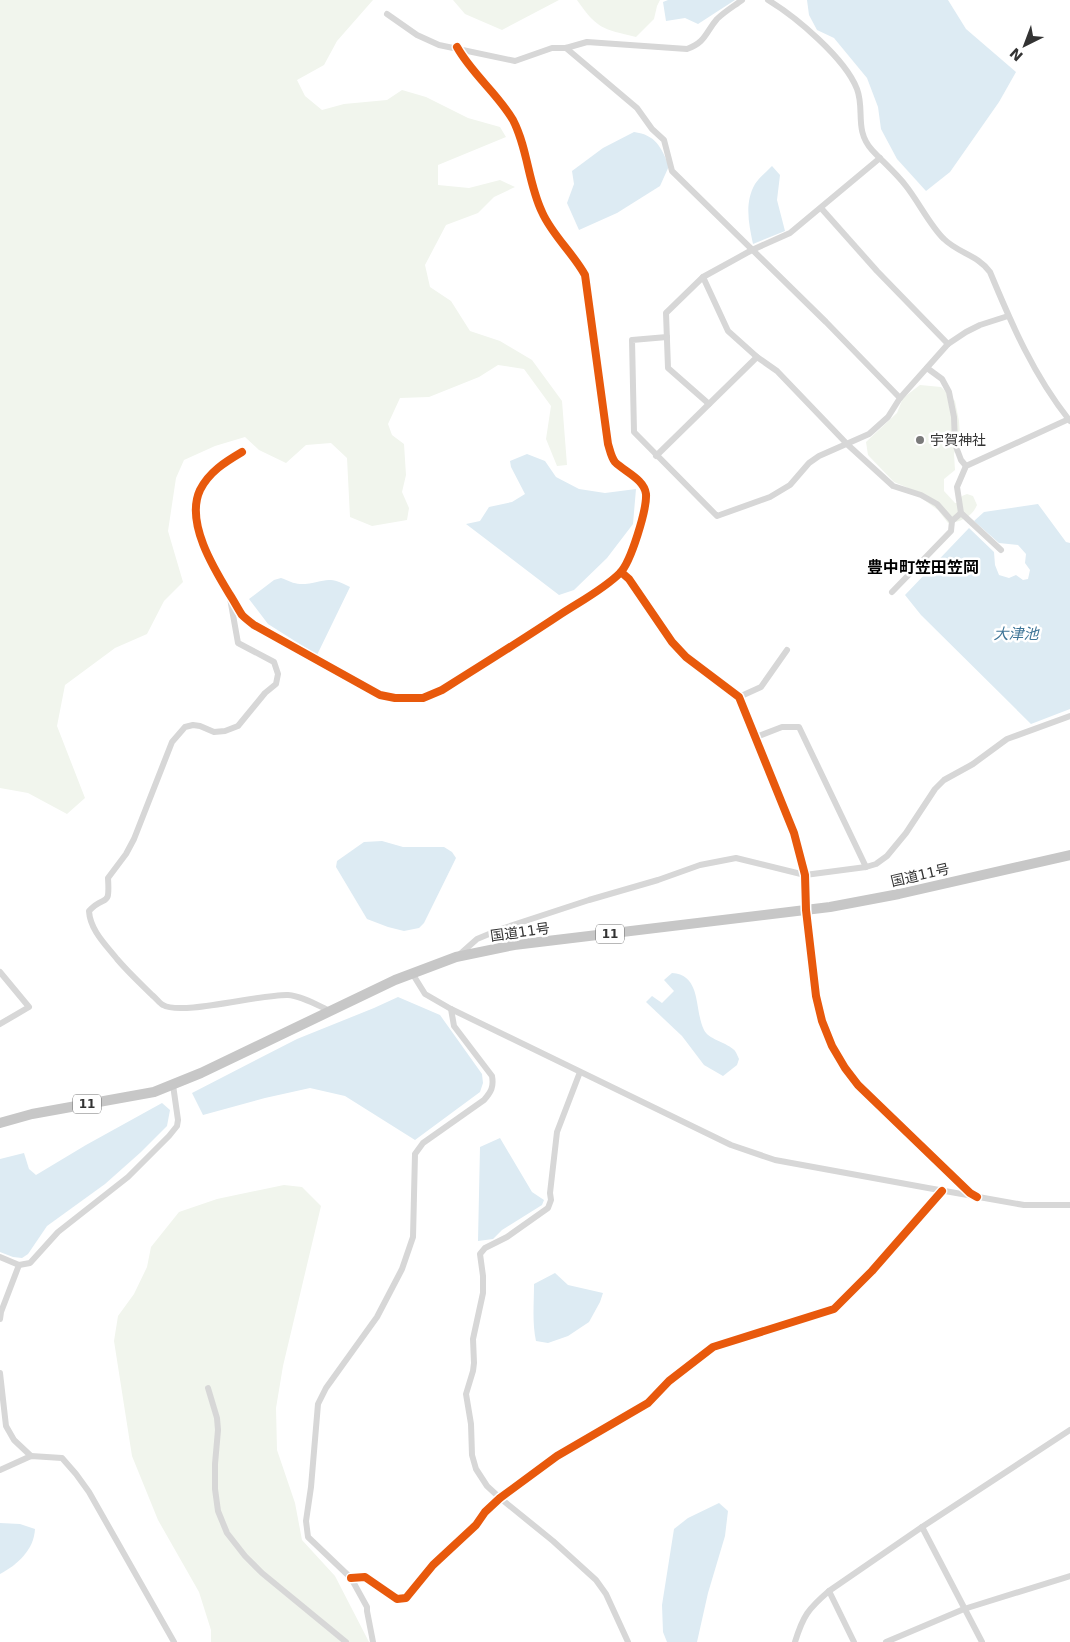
<svg xmlns="http://www.w3.org/2000/svg" width="1070" height="1642" viewBox="0 0 1070 1642" font-family="'DejaVu Sans','Noto Sans JP',sans-serif">
  <style>
    .green { fill: #f1f5ed }
    .water { fill: #ddebf3 }
    .lines { fill: none; stroke-linecap: round; stroke-linejoin: round }
    .minor { stroke: #d7d7d7; stroke-width: 6 }
    .tertiary { stroke: #d7d7d7; stroke-width: 8 }
    .trunk { stroke: #c7c7c7; stroke-width: 10 }
    .cycleway-casing { stroke: #fff; stroke-width: 11 }
    .cycleway { stroke: #e8590c; stroke-width: 8 }
    .poi-dot { fill: #7a7a7a; stroke: #fff; stroke-width: 2 }
    .labels { text-anchor: middle; dominant-baseline: central; stroke-width: 5; stroke-linejoin: round; paint-order: stroke }
    .shield { fill: #fff; stroke: #707070; stroke-width: 1 }
    .shield-label { font-size: 12px; font-weight: bold; fill: #333 }
    .poi-label { font-size: 14px; fill: #333; stroke: #fff; text-anchor: start }
    .street-label { font-size: 14px; fill: #333; stroke: #fff }
    .water-label { font-size: 15px; font-style: italic; fill: #3f7597; stroke: #fff }
    .quarter-label { font-size: 16px; font-weight: bold; fill: #000; stroke: #fff }
  </style>
  <rect width="100%" height="100%" fill="#fff"/>
  <g class="green">
    <polygon points="0,0 373,0 337,41 324,65 297,80 305,96 322,110 344,104 387,100 402,90 426,97 468,118 500,127 506,137 438,165 438,185 469,188 500,180 515,187 494,197 478,213 446,225 425,265 430,287 451,301 470,331 500,341 532,360 562,401 567,465 557,466 546,439 551,406 524,369 498,365 479,377 429,397 400,398 388,424 392,435 404,444 406,475 402,492 409,508 407,520 372,526 350,517 347,458 331,443 306,445 286,463 259,450 245,437 215,446 184,460 176,478 168,531 183,582 164,601 147,634 115,648 65,685 57,726 85,798 67,814 28,793 0,788"/>
    <polygon points="453,0 559,0 502,30 465,14"/>
    <path d="M577,0H660L657,6L654,19L636,37C603,29 597,29 577,0Z"/>
    <path d="M920,385L941,387L955,401L959,421L960,436L954,454L955,470L944,479V491L955,503H958L962,496L967,494L973,496L977,505C972,517 961,522 948,523L938,510L906,487L894,482L868,455L866,442L897,413L903,398Z"/>
    <polygon points="284,1185 302,1187 321,1206 283,1366 276,1408 277,1450 295,1503 302,1540 335,1576 369,1642 211,1642 211,1630 199,1592 158,1520 132,1456 114,1341 118,1316 134,1294 147,1267 151,1247 179,1212 217,1199"/>
  </g>
  <g class="water">
    <polygon points="668,0 735,0 698,24 685,18 666,21 663,2"/>
    <polygon points="807,0 948,0 966,29 1016,72 999,102 950,172 926,191 897,159 881,129 878,107 867,78 834,38 817,30 809,15"/>
    <path d="M634,132C656,135 661,147 669,166L660,186L617,213L579,230L567,203L574,184L572,171L603,148Z"/>
    <path d="M772,166L780,175L777,200L785,231L753,244C749,225 744,203 755,184C759,178 766,172 772,166Z"/>
    <polygon points="527,454 545,461 556,477 579,489 605,493 636,489 633,524 607,558 574,590 559,595 466,524 480,521 489,507 512,502 525,494 511,467 510,461"/>
    <polygon points="1038,504 1066,542 1070,543 1070,709 1031,724 921,615 905,595 969,528 994,552 995,565 999,575 1009,578 1016,575 1023,580 1028,579 1030,570 1025,563 1026,554 1018,545 999,543 974,521 984,512"/>
    <path d="M281,578C287,580 294,584 300,584C324,584 325,573 350,587L317,655L268,624L249,599L274,580Z"/>
    <polygon points="382,841 403,847 444,847 452,852 456,858 424,923 419,928 404,931 388,927 367,919 336,867 337,861 364,842"/>
    <path d="M672,973C702,975 694,1010 704,1030C708,1039 725,1042 733,1049C736,1051 737,1055 739,1059L737,1065L723,1076L704,1065L682,1036L646,1002L652,996L662,1003L674,991L664,980Z"/>
    <polygon points="398,997 440,1015 482,1074 483,1083 480,1092 415,1140 345,1096 310,1088 265,1098 203,1115 192,1093 297,1039 374,1008"/>
    <polygon points="162,1103 170,1110 167,1126 141,1152 105,1184 47,1226 28,1254 22,1258 13,1257 0,1252 0,1159 24,1153 29,1169 36,1175 86,1145"/>
    <polygon points="500,1138 532,1192 544,1200 542,1205 502,1230 493,1239 478,1241 480,1147"/>
    <path d="M555,1273L568,1285L603,1293L600,1302L589,1322L568,1336L548,1343L536,1341C532,1323 534,1303 534,1284Z"/>
    <polygon points="719,1503 728,1511 725,1536 708,1593 697,1642 667,1642 663,1632 662,1605 674,1529 688,1518"/>
    <path d="M0,1523L20,1524L35,1529C34,1550 17,1565 0,1574Z"/>
  </g>
  <g class="lines">
    <g class="minor">
      <path d="M768,0C796,17 845,58 857,89C865,110 854,130 872,150C883,162 896,173 906,186C918,201 931,227 944,239C958,253 978,255 990,272C1012,325 1034,376 1070,421"/>
      <path d="M387,14L417,35L439,45L515,61L552,48H566L587,42L687,49C706,42 705,33 717,19C724,12 734,6 742,0"/>
      <polyline points="566,48 637,108 652,129 664,140 672,171 826,322 900,398"/>
      <polyline points="821,208 877,271 948,344"/>
      <polyline points="703,277 728,331 757,357 777,371 848,445 893,486 921,495 937,504 952,521"/>
      <polyline points="667,337 632,340 634,432 717,516 770,497 790,485 809,463 819,456 869,434 888,417 900,398 948,344 966,332 980,325 1008,316"/>
      <polyline points="927,368 942,379 949,392 954,417 955,444 961,460 966,466"/>
      <polyline points="709,404 668,368 666,313 703,277 752,250 790,233 880,158"/>
      <path d="M242,452C225,462 209,472 200,490C185,522 214,569 230,595C234,601 238,609 242,615C245,618 250,622 254,625L380,695L395,698H423L442,690C482,665 522,640 561,614C581,601 604,589 620,573C631,562 647,509 646,494C644,479 625,472 615,462C611,457 610,450 608,444L585,275C573,253 552,235 542,212C528,183 528,149 513,120C498,94 472,74 457,47"/>
      <polyline points="656,456 757,357"/>
      <polyline points="1001,550 961,513 957,487 966,466 1069,419"/>
      <polyline points="621,572 629,579 672,642 686,657 739,697 794,833 805,875 806,910"/>
      <polyline points="892,592 951,531 952,521 961,513"/>
      <path d="M230,598L238,643L274,662L278,674L276,684L265,693L238,726L225,731L214,732L200,726L193,725L185,727L172,742L134,839L126,854L108,878C110,910 105,893 89,911C90,930 106,945 117,959C128,972 140,983 152,995C156,998 159,1003 163,1005C181,1016 260,994 288,995C302,996 317,1005 330,1011"/>
      <polyline points="739,697 761,687 787,650"/>
      <polyline points="756,737 782,727 799,727 866,867"/>
      <polyline points="459,955 477,939 501,929 589,900 658,880 700,865 736,858 805,875 866,867 876,864 887,856 906,833 935,789 944,780 973,764 1007,739 1070,716"/>
      <polyline points="0,972 29,1007 0,1024"/>
      <polyline points="412,973 425,994 451,1009 731,1145 775,1160 928,1188 1024,1205 1070,1205"/>
      <polyline points="580,1072 557,1132 550,1193 551,1200 548,1208 507,1237 485,1248 480,1254 483,1276 483,1293 473,1339 474,1363 473,1371 466,1394 471,1424 472,1455 476,1469 487,1486 500,1498 553,1541 596,1580 606,1594 628,1642"/>
      <polyline points="0,1257 19,1265 30,1263 58,1232 128,1177 169,1136 177,1126 178,1120 173,1085"/>
      <polyline points="0,1319 1,1312 19,1265"/>
      <polyline points="0,1373 6,1426 14,1440 31,1456"/>
      <polyline points="208,1388 217,1418 218,1430 215,1464 215,1489 218,1511 227,1533 245,1556 262,1573 346,1642"/>
      <polyline points="0,1470 31,1456 62,1458 76,1474 89,1492 174,1642"/>
      <polyline points="922,1527 982,1642"/>
      <polyline points="351,1578 365,1577 397,1599 406,1598 433,1565 476,1525 485,1512 500,1498 557,1456 648,1403 669,1381 713,1347 834,1309 872,1271 942,1191"/>
      <polyline points="829,1591 854,1642"/>
      <path d="M373,1642L367,1611V1607L351,1578L308,1537L306,1521L311,1487L318,1404L326,1388L377,1317L402,1269L413,1237L415,1154L423,1143L484,1100C491,1092 494,1087 492,1076L454,1026L451,1009"/>
      <path d="M795,1642C803,1616 808,1609 829,1591L922,1527L1070,1430"/>
      <polyline points="886,1642 964,1609 1070,1576"/>
    </g>
    <path class="tertiary" d="M806,910C810,946 811,985 821,1020C834,1063 866,1094 897,1124C921,1147 945,1170 970,1193L977,1197"/>
    <polyline class="trunk" points="0,1123 32,1114 154,1092 201,1073 395,980 456,957 514,945 830,907 899,894 1070,855"/>
    <defs>
      <g id="cycleway">
        <path d="M242,452C225,462 209,472 200,490C185,522 214,569 230,595C234,601 238,609 242,615C245,618 250,622 254,625L380,695L395,698H423L442,690C482,665 522,640 561,614C581,601 604,589 620,573C631,562 647,509 646,494C644,479 625,472 615,462C611,457 610,450 608,444L585,275C573,253 552,235 542,212C528,183 528,149 513,120C498,94 472,74 457,47"/>
        <polyline points="621,572 629,579 672,642 686,657 739,697 794,833 805,875 806,910 816,996 822,1021 832,1046 845,1068 858,1085 970,1193 977,1197"/>
        <polyline points="351,1578 365,1577 397,1599 406,1598 433,1565 476,1525 485,1512 500,1498 557,1456 648,1403 669,1381 713,1347 834,1309 872,1271 942,1191"/>
      </g>
    </defs>
    <use href="#cycleway" class="cycleway-casing"/>
    <use href="#cycleway" class="cycleway"/>
  </g>
  <circle class="poi-dot" cx="920" cy="440" r="5"/>
  <g class="labels">
    <g class="shield">
      <rect x="596" y="924.5" width="28" height="19" rx="4"/>
      <rect x="73" y="1094.5" width="28" height="19" rx="4"/>
    </g>
    <g class="shield-label">
      <text x="610" y="934">11</text>
      <text x="87" y="1104">11</text>
    </g>
    <g class="poi-label">
      <text x="930" y="440">宇賀神社</text>
    </g>
    <g class="street-label">
      <text transform="translate(920 875) rotate(-13)">国道11号</text>
      <text transform="translate(520 932) rotate(-8)">国道11号</text>
    </g>
    <g class="water-label">
      <text x="1016" y="634">大津池</text>
    </g>
    <g class="quarter-label">
      <text x="923" y="567">豊中町笠田笠岡</text>
    </g>
  </g>
  <g transform="translate(1025 45) rotate(222)" stroke="#ffffff" stroke-width="4" paint-order="stroke">
  <path d="M0-4L9 19L0 12L-9 19Z" fill="#333333"/>
  <text y="-8" font-size="14" font-weight="bold" text-anchor="middle" fill="#333333">N</text>
  </g>
</svg>
